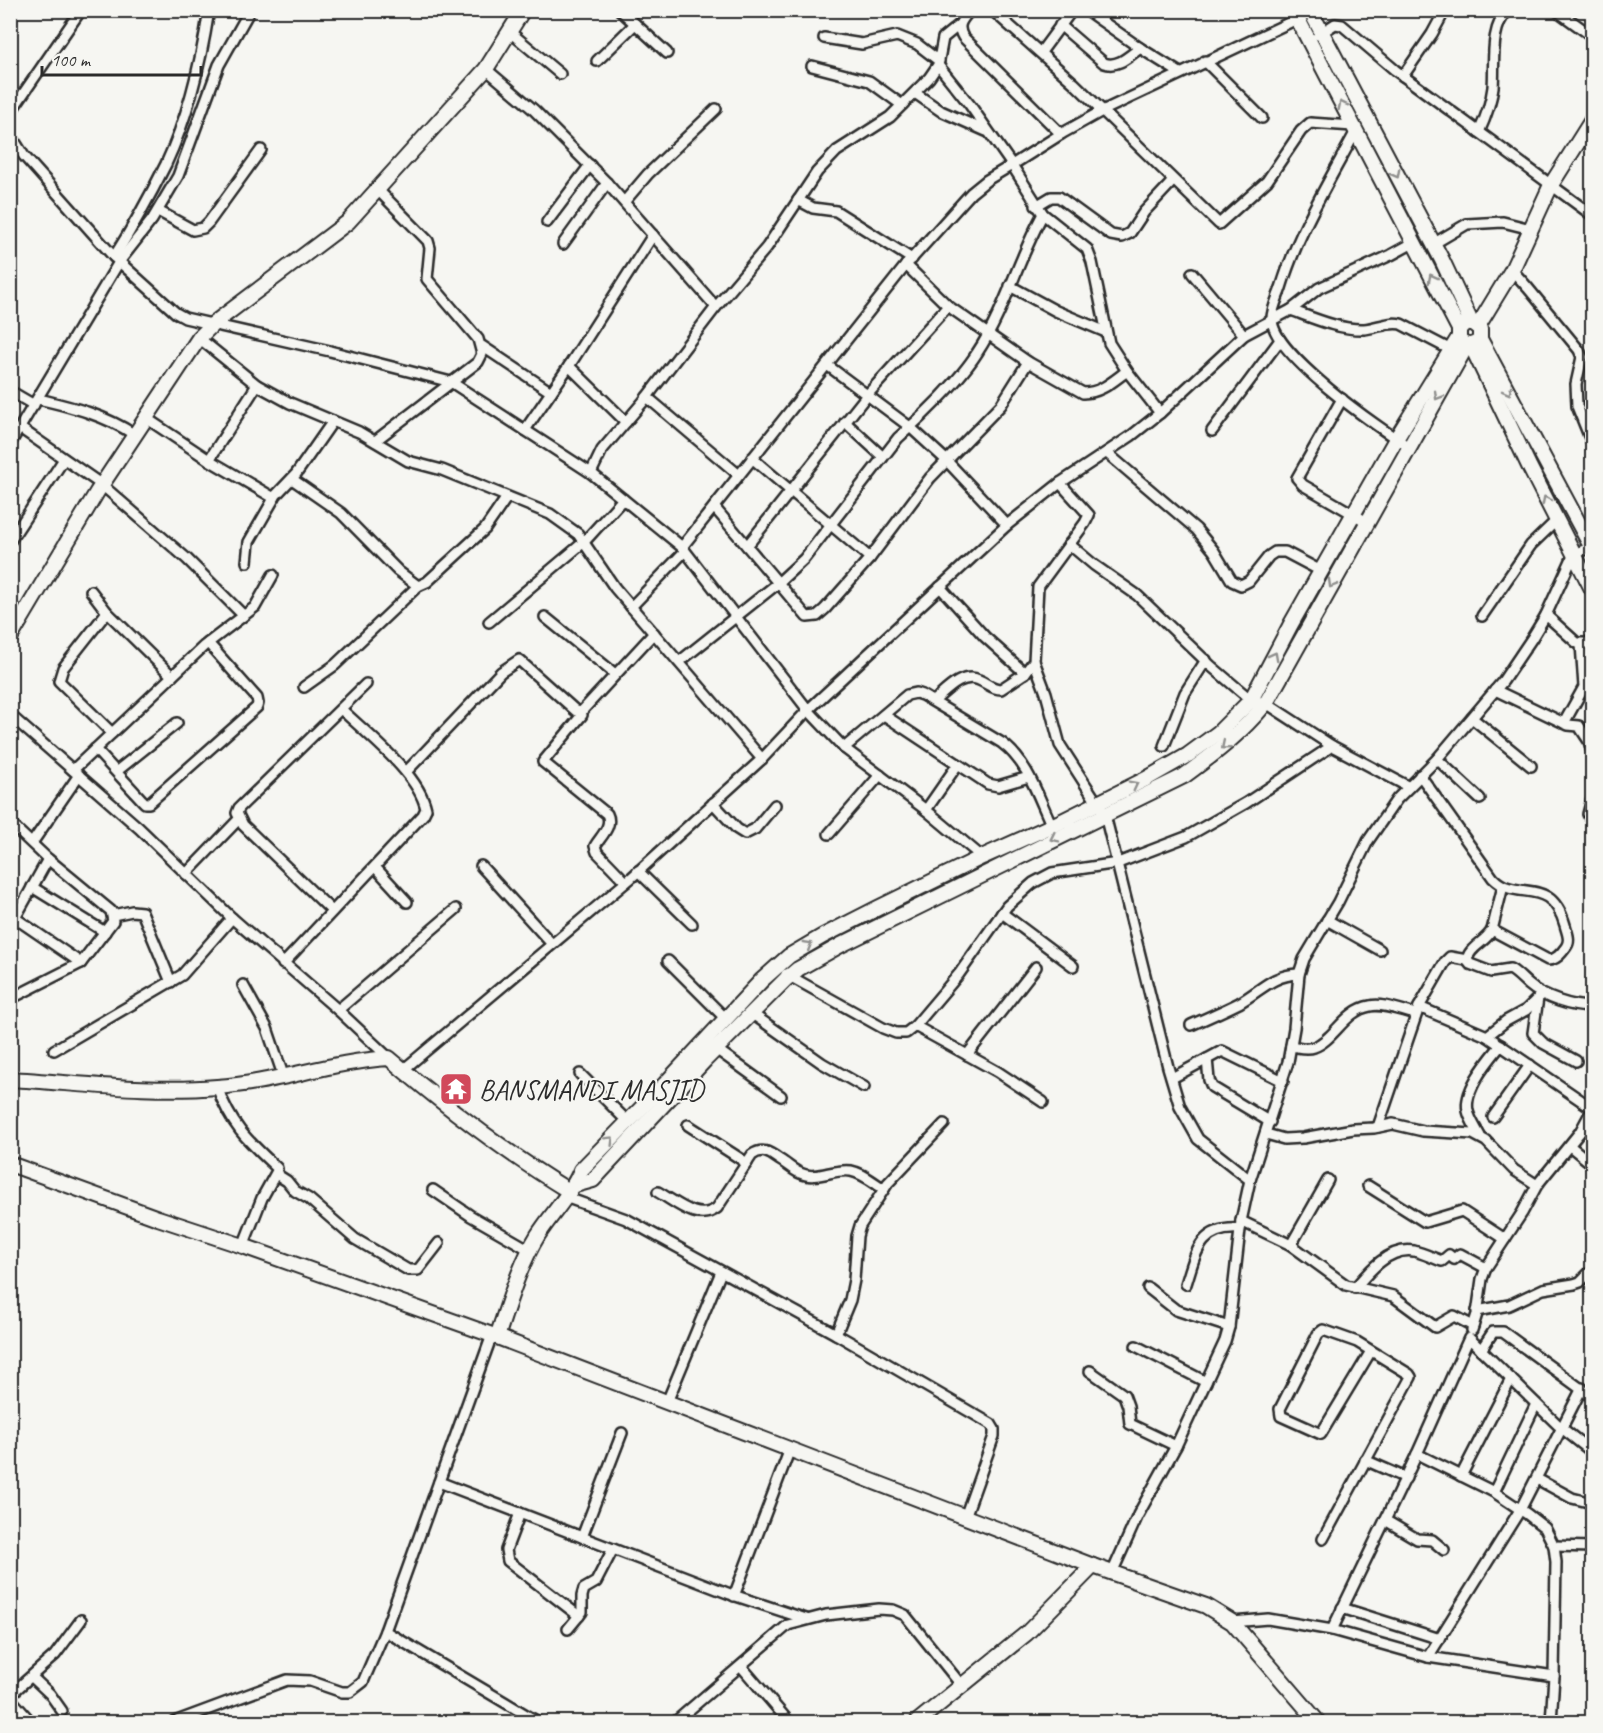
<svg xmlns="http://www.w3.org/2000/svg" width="1603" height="1733" viewBox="0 0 1603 1733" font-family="Caveat,sans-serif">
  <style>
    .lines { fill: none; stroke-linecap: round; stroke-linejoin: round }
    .street-casing { stroke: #2b2b2b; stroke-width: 14 }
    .secondary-casing { stroke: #2b2b2b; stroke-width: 18 }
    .street { stroke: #f6f6f2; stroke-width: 9 }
    .secondary { stroke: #f6f6f2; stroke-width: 14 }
    .rail-casing { stroke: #2b2b2b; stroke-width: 5 }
    .rail { stroke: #f6f6f2; stroke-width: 3; stroke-dasharray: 9; stroke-linecap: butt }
    .oneway { stroke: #90908e }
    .labels { text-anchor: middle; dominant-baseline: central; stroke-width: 4.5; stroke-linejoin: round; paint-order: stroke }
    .poi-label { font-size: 28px; fill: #2b2b2b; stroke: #f6f6f2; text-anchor: start }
  </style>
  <rect width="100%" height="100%" fill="#f6f6f2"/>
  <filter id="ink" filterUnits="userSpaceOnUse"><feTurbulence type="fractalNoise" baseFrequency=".0167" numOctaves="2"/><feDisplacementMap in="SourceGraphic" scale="12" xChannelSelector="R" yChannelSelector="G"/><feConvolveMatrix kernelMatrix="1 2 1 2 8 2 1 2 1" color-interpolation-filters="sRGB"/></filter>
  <g filter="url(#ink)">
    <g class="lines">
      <defs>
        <g id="street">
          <polyline points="620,10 667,53"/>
          <path d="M970,10C962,20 956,25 963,37L1061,134"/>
          <polyline points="992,10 1074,83 1219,224 1267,181 1301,131 1310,123 1353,126"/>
          <polyline points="1086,10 1140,48 1180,73"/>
          <polyline points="1556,10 1592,36"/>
          <path d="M1060,25L1104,63C1118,68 1129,56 1140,48"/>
          <polyline points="510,32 560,74"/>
          <polyline points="1318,35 1335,24 1342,25 1395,70 1592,215"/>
          <polyline points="824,38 862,44 897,36 917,44 939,61"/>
          <polyline points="1041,52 1072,10"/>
          <polyline points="597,61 635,24"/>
          <polyline points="1205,61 1262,118"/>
          <polyline points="812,66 869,81 902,105"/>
          <polyline points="486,69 534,110 607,183 716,307"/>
          <polyline points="1403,76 1432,34 1445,10"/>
          <polyline points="915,93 941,111 986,131"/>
          <polyline points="10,113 81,10"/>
          <path d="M1356,131C1328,183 1298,232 1281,288C1278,297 1272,309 1272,318C1270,353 1380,429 1409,447"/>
          <path d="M1479,132C1486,117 1491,103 1493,87C1495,62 1489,29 1508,10"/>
          <polyline points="10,134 24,156 114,257 176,313 185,318 330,351 451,382 591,473 682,547 808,710 844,748 926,810 982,857"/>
          <polyline points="798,200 813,208 836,211 912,259"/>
          <polyline points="625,201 648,174 716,109"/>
          <polyline points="1036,206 1051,197 1059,197 1111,235 1122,237 1130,233 1144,212 1173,181"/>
          <polyline points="158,211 193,230 203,228 209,222 261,150"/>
          <polyline points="547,222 590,165"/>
          <polyline points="563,244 607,183"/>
          <polyline points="1433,244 1467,224 1503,222 1531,229"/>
          <path d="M114,257C133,227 150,196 166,164C188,117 201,62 209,10"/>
          <path d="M906,265L948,306L1028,362L1083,393C1101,393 1113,381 1127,371"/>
          <polyline points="1512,270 1528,288 1579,350 1582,357 1576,384 1577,406 1592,443"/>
          <polyline points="1192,273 1244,335"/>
          <polyline points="1010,286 1056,311 1106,332"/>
          <path d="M1291,310C1313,318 1340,330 1364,329C1377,328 1389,321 1401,324L1451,350"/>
          <polyline points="199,338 257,385 290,403 359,432 408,461 442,470 550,514 578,534 615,588 762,759"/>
          <polyline points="482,346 551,392"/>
          <polyline points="827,365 910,427 946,460 1007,525"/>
          <polyline points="569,366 626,422"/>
          <polyline points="10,391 34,405"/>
          <polyline points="647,397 739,475"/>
          <path d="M38,399C73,407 105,415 135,435"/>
          <polyline points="1342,399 1297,478 1303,485 1367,522"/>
          <polyline points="1160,413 1244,335 1291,310 1319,288 1391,255 1413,243"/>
          <polyline points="146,418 209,460 274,498"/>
          <polyline points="845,422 883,457"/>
          <polyline points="20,428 102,485 187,559 243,615"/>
          <polyline points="525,430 569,366 653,235"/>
          <polyline points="1212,431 1280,340"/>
          <polyline points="375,441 478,362 482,354 478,339 427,279 430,248 428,241 377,189"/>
          <polyline points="10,444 119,262 152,220 178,176 219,65 250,10"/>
          <polyline points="1107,453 1196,529 1214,551 1232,581 1241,585 1249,581 1269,556 1275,552 1285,552 1321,571"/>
          <polyline points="752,458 870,558"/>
          <polyline points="209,460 257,385"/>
          <polyline points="591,473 602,450 643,402 716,307 767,247 817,172 837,151 890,117 929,78 938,65 943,38 959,25"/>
          <polyline points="292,479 341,513 398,571 418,586 427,582 485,529 507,497"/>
          <polyline points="714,507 807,617 817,616 825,609 870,558 930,478 1001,405 1028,362"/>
          <polyline points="10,541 64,459"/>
          <polyline points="1069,544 1094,565 1137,595 1211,666 1251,700 1266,703 1332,746 1409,787"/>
          <polyline points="747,546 867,395 948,306"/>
          <polyline points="682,547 906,265 971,193 987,180 1012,165 1061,134 1102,111 1297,19"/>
          <polyline points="247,562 249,542 276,495 296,474 333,421"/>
          <polyline points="940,587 985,637 1025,673"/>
          <polyline points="91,591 107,612 172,676"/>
          <polyline points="631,607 685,551"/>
          <polyline points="107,612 63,668 59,681 112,733"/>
          <polyline points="1546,615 1577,643 1586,643 1592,640"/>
          <polyline points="1482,616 1531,545 1557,520"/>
          <polyline points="545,617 615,674"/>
          <polyline points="489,622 584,542 623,499"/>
          <polyline points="1034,661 1046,693 1060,745 1105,815 1168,1067 1180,1107 1198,1139 1250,1180"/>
          <path d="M679,662L777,584L804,559L898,438C922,417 960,380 977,353C1005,311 1018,259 1043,214"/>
          <polyline points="304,687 335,665 418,586"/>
          <polyline points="1495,690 1568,725 1579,726 1589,741 1592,752"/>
          <path d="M934,701C946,691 962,672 979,680C987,683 992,689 1001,689L1025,673L1034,661L1038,587L1085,523L1089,515L1060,483"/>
          <polyline points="10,715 139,828 232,918 338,1010 389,1058"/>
          <path d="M582,715L543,762L607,814C613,826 601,836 595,846L597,852L626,882"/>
          <polyline points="884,715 988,784 998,786 1029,777"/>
          <polyline points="1472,718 1531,766"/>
          <polyline points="1564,723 1584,687 1581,644"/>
          <polyline points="1164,746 1185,693 1206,660"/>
          <path d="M844,748L907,695L916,693L922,695L1002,743C1028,762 1038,797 1052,826"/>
          <polyline points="95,749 142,800 145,803 149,803 257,707 258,703 257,698 208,643"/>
          <polyline points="1437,759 1480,799"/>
          <polyline points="73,770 204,646 255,607 273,575"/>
          <polyline points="117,771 177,723"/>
          <polyline points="406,772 501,672 519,660 576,711 581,712 654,633"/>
          <path d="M1420,775L1493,878C1517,903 1550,874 1565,925C1567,933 1571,940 1566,947C1561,954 1556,960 1548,960L1492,930"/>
          <polyline points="1592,799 1588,814 1592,822"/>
          <polyline points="713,803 737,829 745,834 755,829 775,805"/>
          <polyline points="926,810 958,764"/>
          <polyline points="10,823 48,859 111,911 113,921 81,963 10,999"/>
          <polyline points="829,834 880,775"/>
          <polyline points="32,843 79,775"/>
          <polyline points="481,866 552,944"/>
          <polyline points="375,867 407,902"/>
          <polyline points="638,871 692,924"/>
          <polyline points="186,874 239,819"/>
          <path d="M1503,886L1492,930C1486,942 1469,947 1467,960L1470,964L1491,972L1510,969C1517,973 1522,979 1529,985C1544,998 1572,1007 1592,1007"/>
          <polyline points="32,887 105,932"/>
          <polyline points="332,911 243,825 237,813 239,808 366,684"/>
          <polyline points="1002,913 1073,966"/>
          <polyline points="113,915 132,911 142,912 171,982"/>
          <polyline points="15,918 81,963"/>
          <polyline points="1327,920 1380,950"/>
          <polyline points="10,927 48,859"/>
          <polyline points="668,961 726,1019"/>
          <path d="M283,964L423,815L426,809C419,774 367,734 341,709"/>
          <polyline points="786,974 883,1028 896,1033 906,1033 915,1026 959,974 1007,906 1033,883 1052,873 1118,863 1186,837 1246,803 1332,746"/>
          <polyline points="243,985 267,1028 284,1078"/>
          <polyline points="1538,998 1533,1033 1543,1043 1576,1061"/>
          <polyline points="1419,1007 1487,1036 1592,1108"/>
          <polyline points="338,1010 456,909"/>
          <polyline points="751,1013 822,1063 864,1087"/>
          <path d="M1191,1025C1207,1018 1223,1011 1239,1003C1261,991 1271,975 1299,974"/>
          <polyline points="915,1026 998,1072 1043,1102"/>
          <polyline points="1487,1036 1506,1021 1526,1010 1538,998"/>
          <polyline points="712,1046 781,1096"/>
          <path d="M1291,1046C1298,1047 1307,1050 1314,1047C1334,1040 1345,1010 1370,1006C1384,1003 1402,1011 1416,1014"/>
          <polyline points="54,1050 182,975 232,918"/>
          <polyline points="967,1055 1036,967"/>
          <polyline points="1207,1059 1209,1080 1212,1087 1270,1122"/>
          <polyline points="403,1070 631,878 762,759 808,710 1007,525 1060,483 1131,436 1160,413 1127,371 1109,343 1092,262 1087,249 1043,214 1012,165 970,105 938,65"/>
          <polyline points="580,1074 628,1122"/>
          <polyline points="1172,1078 1222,1051 1283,1081"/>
          <path d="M217,1087C232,1127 247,1140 277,1168V1171L262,1198L243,1246"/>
          <polyline points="1493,1117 1530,1065"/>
          <polyline points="688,1125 747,1163"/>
          <polyline points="1378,1127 1419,1007 1445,962 1450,957 1467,960"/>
          <polyline points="1266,1134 1284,1139 1303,1138 1353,1129 1374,1128 1393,1124 1423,1131 1473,1134 1486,1141 1514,1170 1537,1185"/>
          <path d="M1480,1136C1476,1128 1470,1120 1468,1111C1463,1090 1489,1060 1501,1045"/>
          <polyline points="1570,1146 1592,1164"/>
          <polyline points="276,1174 287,1181 295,1191 309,1199 355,1239 408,1270 418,1270 439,1243"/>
          <polyline points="1368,1186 1425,1222 1462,1211 1505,1239"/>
          <polyline points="433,1190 471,1216 530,1250"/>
          <path d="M658,1192C676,1202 698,1223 717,1208L752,1155C763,1147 770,1153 780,1160C787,1164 793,1170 800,1173C816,1181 834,1168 851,1171C863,1173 874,1183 884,1189"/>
          <polyline points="565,1197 626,1219 836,1334 991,1424 994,1429 994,1436 965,1517"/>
          <polyline points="1241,1221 1291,1245 1346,1285 1393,1296 1435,1327 1454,1316 1473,1326"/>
          <polyline points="1291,1245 1328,1180"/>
          <path d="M1186,1284C1196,1252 1200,1226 1240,1229"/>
          <polyline points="1148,1288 1176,1310 1229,1327"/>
          <path d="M1355,1288C1369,1271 1389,1247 1414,1251C1423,1253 1433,1258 1442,1261L1449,1255L1454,1259L1460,1254L1486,1268"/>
          <polyline points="1477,1311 1509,1305 1543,1289 1574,1284 1580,1282 1588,1274 1592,1274"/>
          <polyline points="1472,1330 1477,1314 1482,1279 1486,1268 1522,1213 1537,1185 1580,1132 1592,1110"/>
          <polyline points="836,1334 850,1300 854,1280 857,1236 860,1226 888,1183 944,1124"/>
          <polyline points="1136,1346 1206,1382"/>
          <polyline points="1481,1350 1493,1332 1503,1332 1592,1397"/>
          <polyline points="1090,1371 1124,1395 1128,1406 1130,1424 1176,1446"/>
          <polyline points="667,1402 721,1272"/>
          <polyline points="1417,1454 1494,1492 1527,1514 1545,1528 1554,1546 1556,1562 1554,1676 1551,1722"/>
          <polyline points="1365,1460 1406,1478"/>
          <polyline points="1461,1476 1511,1379"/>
          <polyline points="1537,1479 1572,1498 1592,1503"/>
          <polyline points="439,1482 730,1594 806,1619"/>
          <polyline points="1494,1492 1536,1404"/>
          <polyline points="520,1513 506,1550 508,1561 579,1616"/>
          <polyline points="1385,1520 1417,1539 1432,1540 1444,1550"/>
          <polyline points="582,1537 622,1433"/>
          <polyline points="1323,1539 1411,1377 1409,1374 1357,1342 1323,1330 1318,1334 1280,1409 1281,1416 1321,1434 1371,1351"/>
          <polyline points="1554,1546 1592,1547"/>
          <polyline points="1112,1573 1138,1515 1176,1446 1225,1341 1229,1327 1241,1221 1250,1180 1288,1062 1294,1028 1299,974 1304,959 1338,902 1368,841 1397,799 1437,759 1503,681 1532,638 1546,615 1574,554 1592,547"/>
          <polyline points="734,1596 790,1449"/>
          <polyline points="1342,1608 1440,1639"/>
          <polyline points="1232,1622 1268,1619 1332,1630 1428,1657 1554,1676"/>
          <polyline points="568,1629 582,1612 582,1596 584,1589 596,1582 613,1549"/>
          <polyline points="1332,1630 1417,1454 1469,1338 1558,1425 1592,1452"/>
          <polyline points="385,1631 538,1722"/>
          <polyline points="1428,1657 1520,1510 1582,1388"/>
          <polyline points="741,1666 789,1722"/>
          <polyline points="32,1677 50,1694 62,1711"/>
          <polyline points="10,1695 55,1655 81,1620"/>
          <polyline points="10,1698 31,1722"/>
          <polyline points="174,1722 287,1680 310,1681 342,1692 350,1692 363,1682 385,1631 492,1335"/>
          <polyline points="675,1722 788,1625 826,1615 879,1609 893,1610 905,1615 962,1686"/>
        </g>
        <g id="secondary">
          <polyline points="1293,10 1459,329"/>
          <path d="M1310,10L1442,260L1471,322L1480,329V339C1475,346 1468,347 1461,342"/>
          <polyline points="1478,326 1512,270 1551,185 1592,120"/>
          <polyline points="1480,339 1592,548"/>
          <polyline points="1471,345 1530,468 1592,589"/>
          <polyline points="10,638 97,492 199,338 213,324 348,222 486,69 523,10"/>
          <path d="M10,1079C79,1083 149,1093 217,1087C275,1083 330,1062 389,1058C446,1107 505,1152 569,1191"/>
          <polyline points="10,1164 158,1218 243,1246 492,1335 1093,1566 1206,1606 1232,1622 1318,1722"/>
          <path d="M575,1185L593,1180L705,1060L786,979L798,969L841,945L1184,776C1217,752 1240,734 1266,703L1467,345"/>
          <path d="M497,1337C509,1302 519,1266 538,1235C552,1213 572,1193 581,1170L665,1084L762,980L789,956L823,936L878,908L982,857L1060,822L1146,779L1188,755L1218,733L1251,700L1291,624L1396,439L1459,337V329L1464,324L1471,322"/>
          <polyline points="917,1722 1027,1633 1093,1566"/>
        </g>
      </defs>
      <use href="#street" class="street-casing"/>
      <use href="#secondary" class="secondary-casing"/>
      <use href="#street" class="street"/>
      <use href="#secondary" class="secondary"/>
      <defs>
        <polyline id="rail" points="1114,1722 1116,1720"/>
      </defs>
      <use href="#rail" class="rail-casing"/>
      <use href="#rail" class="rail"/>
    </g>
    <defs><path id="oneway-chevron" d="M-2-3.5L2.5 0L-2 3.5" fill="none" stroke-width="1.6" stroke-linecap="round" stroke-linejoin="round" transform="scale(1.5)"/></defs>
    <g class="oneway">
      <use href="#oneway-chevron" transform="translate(1342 105) rotate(-117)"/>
      <use href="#oneway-chevron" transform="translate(1396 174) rotate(62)"/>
      <use href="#oneway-chevron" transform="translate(1432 278) rotate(-118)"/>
      <use href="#oneway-chevron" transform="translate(1508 391) rotate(62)"/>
      <use href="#oneway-chevron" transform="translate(1438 396) rotate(121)"/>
      <use href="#oneway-chevron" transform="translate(1546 500) rotate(-117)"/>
      <use href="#oneway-chevron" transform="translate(1332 584) rotate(120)"/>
      <use href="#oneway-chevron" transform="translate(1274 656) rotate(-62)"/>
      <use href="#oneway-chevron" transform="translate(1225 746) rotate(140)"/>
      <use href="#oneway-chevron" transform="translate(1134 785) rotate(-27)"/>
      <use href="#oneway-chevron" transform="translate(1054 838) rotate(154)"/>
      <use href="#oneway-chevron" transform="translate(808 945) rotate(-31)"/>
      <use href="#oneway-chevron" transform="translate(610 1140) rotate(-45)"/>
    </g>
  </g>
  <defs>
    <symbol id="temple-square" viewBox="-11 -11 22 22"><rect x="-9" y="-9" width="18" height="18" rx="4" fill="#d1495b" stroke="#f6f6f2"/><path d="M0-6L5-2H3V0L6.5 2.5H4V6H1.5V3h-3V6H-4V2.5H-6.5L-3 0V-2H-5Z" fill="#fff"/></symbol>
  </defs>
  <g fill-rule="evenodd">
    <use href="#temple-square" x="437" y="1070" width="38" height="38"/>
  </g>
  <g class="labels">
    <g class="poi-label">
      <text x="479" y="1089">BANSMANDI MASJID</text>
    </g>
  </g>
  <rect width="1603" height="1733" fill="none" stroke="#f6f6f2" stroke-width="36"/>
  <rect x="18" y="18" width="1567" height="1697" fill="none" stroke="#2b2b2b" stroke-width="2" filter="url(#ink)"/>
  <path d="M42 66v9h159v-9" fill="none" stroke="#2b2b2b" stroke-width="3"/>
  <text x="51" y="66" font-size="18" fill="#2b2b2b" stroke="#f6f6f2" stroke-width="4.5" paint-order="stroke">100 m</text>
</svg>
